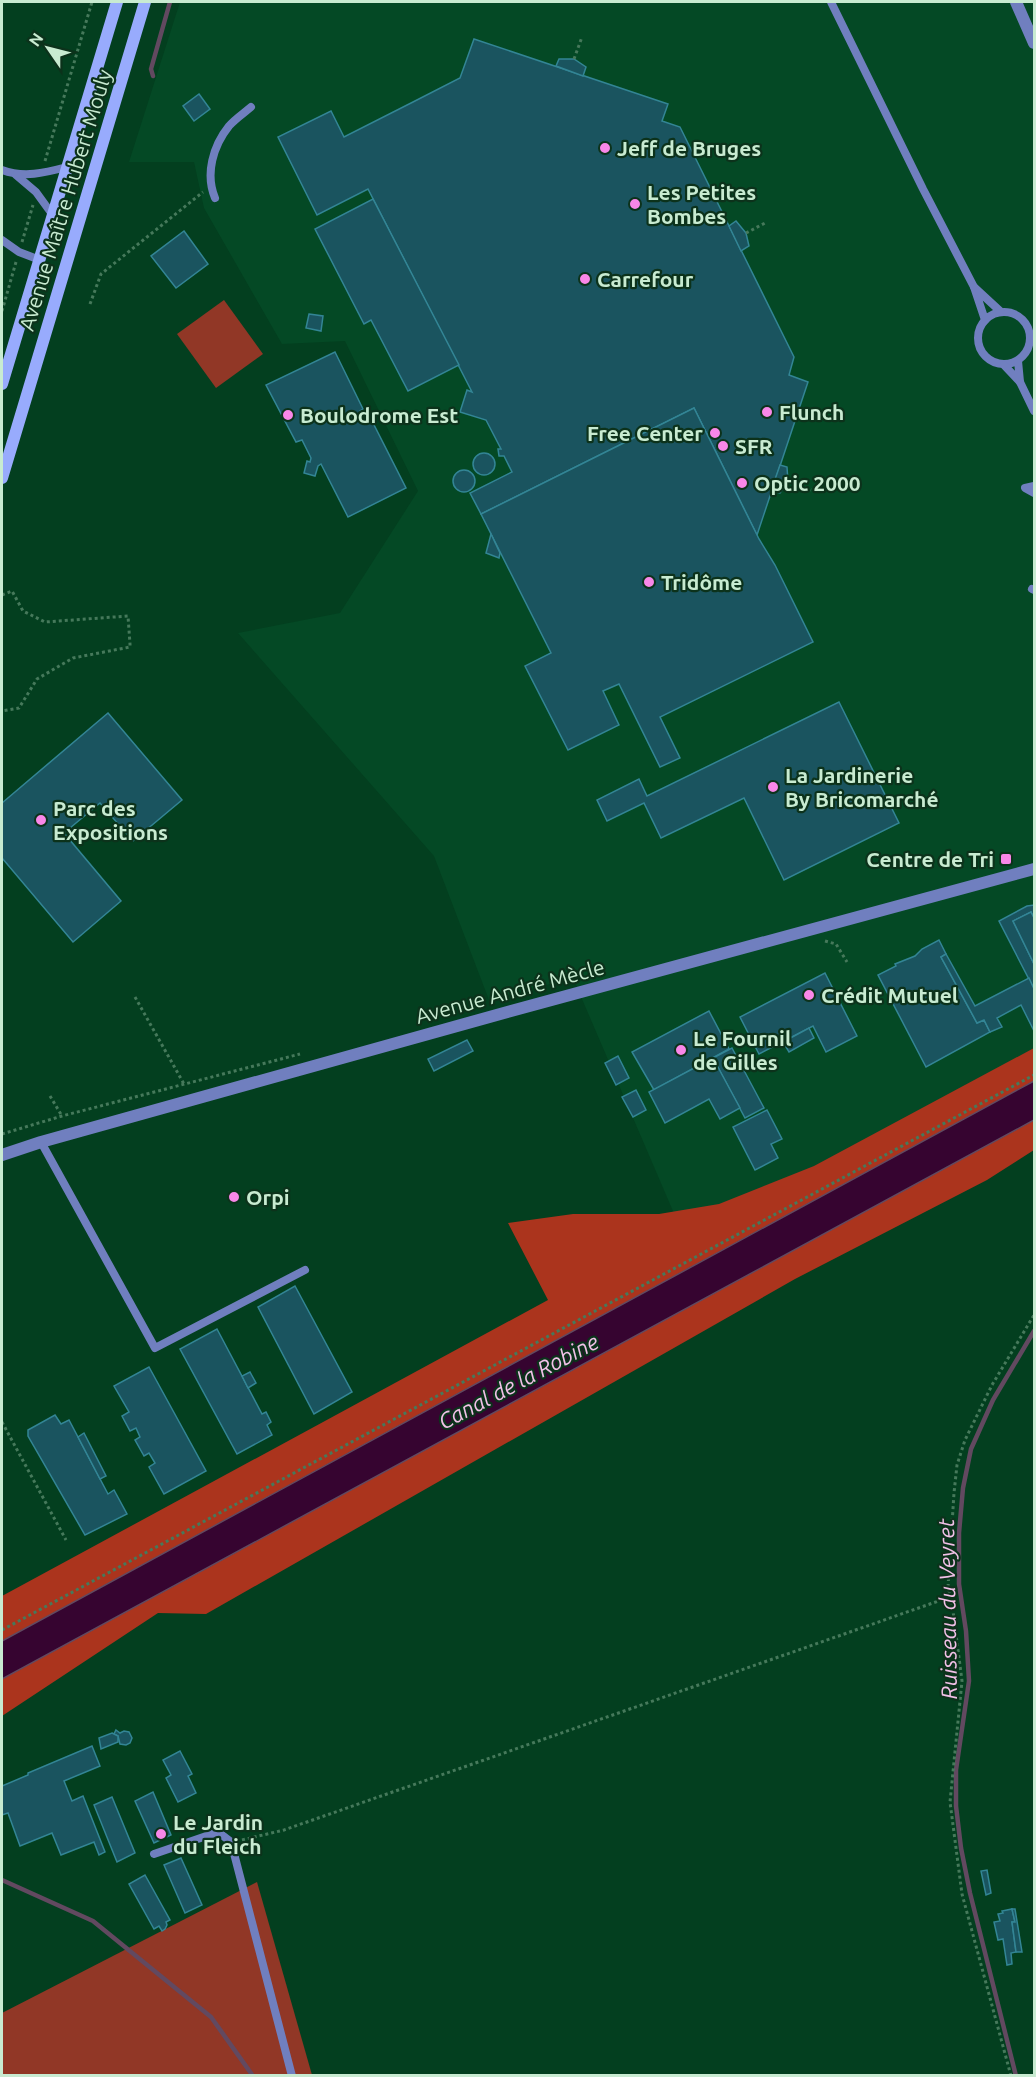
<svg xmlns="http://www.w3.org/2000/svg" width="1036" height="2077" viewBox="0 0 1036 2077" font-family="Ubuntu,sans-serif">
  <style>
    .built { fill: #044925 }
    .green { fill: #913726 }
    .forest { fill: #ab341d }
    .water { fill: #360430; stroke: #624960; stroke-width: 1.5 }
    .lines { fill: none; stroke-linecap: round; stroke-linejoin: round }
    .stream { stroke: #624960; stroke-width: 4.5 }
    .building { fill: #1a545f; stroke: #338595; stroke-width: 1.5 }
    .path { stroke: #46795b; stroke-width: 3; stroke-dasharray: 3 3; stroke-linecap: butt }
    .service { stroke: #707fbf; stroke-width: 8 }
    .tertiary { stroke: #707fbf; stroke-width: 12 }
    .secondary { stroke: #98abfd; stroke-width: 12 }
    .poi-dot { fill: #f987e8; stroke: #0c321b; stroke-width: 2 }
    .labels { text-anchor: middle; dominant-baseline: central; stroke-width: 4.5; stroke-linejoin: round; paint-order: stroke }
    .poi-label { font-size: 21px; font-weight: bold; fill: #c8ebd1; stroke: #0c321b; text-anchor: start }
    .street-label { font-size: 21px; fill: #c8ebd1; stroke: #0c321b }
    .water-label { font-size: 22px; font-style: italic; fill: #f2c1e8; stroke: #0c321b }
  </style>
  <rect width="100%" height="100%" fill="#033f1f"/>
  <polygon class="built" points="180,2 1034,2 1034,1093 691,1253 573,978 489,1000 434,856 238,633 340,613 418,491 345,341 282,344 204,208 194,162 129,162"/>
  <g class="green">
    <polygon points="224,300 263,354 216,388 177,334"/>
    <polygon points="257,1882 312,2075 2,2076 2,2013"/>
  </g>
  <g class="forest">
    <polygon points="1034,1048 1034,1081 2,1641 2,1596 548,1300 508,1223 573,1214 659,1214 719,1204 814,1166"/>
    <polygon points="1034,1120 1034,1150 987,1180 795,1279 206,1614 158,1613 2,1716 2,1679"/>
  </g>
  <polygon class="water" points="1034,1081 1034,1120 2,1679 2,1641"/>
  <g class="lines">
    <g class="stream">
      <polyline points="153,76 151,69 170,2"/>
      <polyline points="2,1880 93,1921 211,2017 253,2076"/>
      <polyline points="1016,2076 970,1893 961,1848 956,1806 956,1770 969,1681 966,1631 959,1584 959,1533 963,1488 971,1449 993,1400 1034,1331"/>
    </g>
  </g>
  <g class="building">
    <polygon points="474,39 668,104 662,121 680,127 794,357 789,375 808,382 757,535 694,408 481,514 470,493 512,472 504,456 499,456 498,449 501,449 486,420 460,412 467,390 472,392 368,189 317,215 278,137 331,111 344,137 413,102 460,78"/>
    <polygon points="559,59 574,59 586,67 583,76 556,66"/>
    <polygon points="199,94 210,109 194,121 183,106"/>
    <polygon points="373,199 459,365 408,391 371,320 364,324 315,229"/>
    <polygon points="736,221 746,233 749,246 741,251 729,226"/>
    <polygon points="184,231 208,264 176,288 151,256"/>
    <polygon points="309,314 323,316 321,331 306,328"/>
    <polygon points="335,352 363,409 360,411 366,423 372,421 406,488 348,517 321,464 318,466 315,476 304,473 307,461 310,462 311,458 302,440 296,442 266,385"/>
    <polygon points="694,408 759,539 775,565 813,642 660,717 680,758 660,767 619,684 603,691 619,725 568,750 525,666 551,653 481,514"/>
    <circle cx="484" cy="464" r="11"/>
    <polygon points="780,465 787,467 788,482 780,493 771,491"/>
    <circle cx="464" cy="481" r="11"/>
    <polygon points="491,534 500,553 499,558 486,553"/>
    <polygon points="839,702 899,823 784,880 744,798 661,838 644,803 607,821 597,800 639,779 647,796"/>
    <polygon points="108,713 182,800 133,841 100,803 64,833 121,901 73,942 2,858 2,803"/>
    <polygon points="1034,905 1034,918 1031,912 1013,921 1034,964 1034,989 999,921 1027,906"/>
    <polygon points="1031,912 1034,918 1034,964 1013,921"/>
    <polygon points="939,940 946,954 941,957 977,1023 984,1020 990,1032 926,1067 878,975 896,966 895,964 915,956 922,949"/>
    <polygon points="946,954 975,1006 1029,978 1034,989 1034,1031 1021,1005 997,1018 1002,1027 990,1032 984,1020 977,1023 941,957"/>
    <polygon points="825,973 857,1036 826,1052 813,1026 759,1054 740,1017"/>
    <polygon points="709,1011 729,1049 654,1090 632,1052"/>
    <polygon points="809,1028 814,1038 789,1052 783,1042"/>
    <polygon points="467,1040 473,1051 434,1071 428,1059"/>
    <polygon points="732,1048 764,1108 745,1118 713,1058"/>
    <polygon points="618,1056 629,1078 616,1085 605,1063"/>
    <polygon points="713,1058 740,1108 720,1119 709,1099 665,1123 649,1092"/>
    <polygon points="636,1090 646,1110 633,1117 622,1097"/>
    <polygon points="767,1110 782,1139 771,1144 778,1158 755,1170 733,1127"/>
    <polygon points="295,1286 352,1392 314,1414 258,1307"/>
    <polygon points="217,1329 262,1414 266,1412 271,1422 267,1425 272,1435 237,1454 180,1349"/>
    <polygon points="149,1367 206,1471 164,1494 149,1467 155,1463 149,1453 144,1456 135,1440 140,1437 136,1428 130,1431 122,1416 129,1412 114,1386"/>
    <polygon points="250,1372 256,1383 248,1388 242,1376"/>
    <polygon points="55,1415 61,1424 69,1420 108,1494 114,1490 127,1514 85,1535 28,1436 28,1430"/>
    <polygon points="84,1433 106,1476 100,1479 78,1437"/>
    <polygon points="116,1730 120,1733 124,1731 129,1732 132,1738 130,1743 126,1745 120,1744 118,1736 114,1734"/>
    <polygon points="112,1733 118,1736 118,1742 101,1749 99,1738"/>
    <polygon points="92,1746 100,1766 64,1781 72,1801 83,1796 105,1852 99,1855 94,1842 61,1855 52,1833 20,1846 8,1813 2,1815 2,1786 28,1775 28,1773"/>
    <polygon points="180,1751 192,1774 188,1776 196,1793 178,1802 166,1778 171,1775 163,1760"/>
    <polygon points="153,1792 171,1835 154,1843 135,1801"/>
    <polygon points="112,1797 135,1853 117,1862 94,1805"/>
    <polygon points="181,1858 202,1905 185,1913 164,1865"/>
    <polygon points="987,1870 991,1893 986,1895 981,1871"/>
    <polygon points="145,1875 170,1920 166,1922 167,1925 165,1929 162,1931 159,1926 154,1929 129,1884"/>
    <polygon points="1012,1909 1015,1922 1012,1922 1016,1952 1011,1953 1012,1964 1007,1965 1003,1939 998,1940 994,1922 1000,1921 998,1914 1003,1913 1002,1911"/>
    <polygon points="1012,1909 1015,1909 1022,1952 1016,1952 1012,1922 1015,1922"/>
  </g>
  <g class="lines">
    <g class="path">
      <polyline points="574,59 582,37"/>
      <polyline points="45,161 92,2"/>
      <polyline points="746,233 767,222"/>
      <polyline points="22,242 33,205"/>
      <polyline points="90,304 101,274 203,192"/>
      <polyline points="2,311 16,262"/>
      <polyline points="788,482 811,490"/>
      <polyline points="2,595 12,591 23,611 45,622 128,616 130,644 130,647 73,658 37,679 19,708 2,711"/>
      <polyline points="825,941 836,944 847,962"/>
      <polyline points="135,997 184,1084"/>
      <polyline points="50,1096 62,1116"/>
      <polyline points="2,1134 62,1116 300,1054"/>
      <polyline points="2,1422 66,1540"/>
      <polyline points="2,1630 1034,1075"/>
      <polyline points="242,1840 284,1830 950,1597"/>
      <polyline points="1011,2076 962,1894 950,1802 962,1681 952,1603 948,1587 954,1493 957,1465 965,1440 992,1385 1034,1315"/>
    </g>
    <g class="service">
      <polyline points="831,2 923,189 974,287"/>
      <path d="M2,170C24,178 44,173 67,167"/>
      <polyline points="16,175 36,192 52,214"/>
      <path d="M215,198C205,174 213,146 229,126C235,119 244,113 251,107"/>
      <polyline points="2,240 19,252 40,260"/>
      <circle cx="1004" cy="338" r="26"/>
      <polyline points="985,320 974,287 1000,311"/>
      <polyline points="1004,365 1020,382 1018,361"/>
      <polyline points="1020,382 1034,411"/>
      <polyline points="1034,486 1025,488 1034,493"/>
      <polyline points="1032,589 1034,590"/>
      <polyline points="41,1142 155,1348 305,1270"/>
      <polyline points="154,1854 218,1832 231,1842 292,2076"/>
    </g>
    <g class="tertiary">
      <polyline points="1016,2 1034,43"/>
      <polyline points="2,1155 41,1142 511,1011 1034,869"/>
    </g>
    <g class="secondary">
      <polyline points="2,384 117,2"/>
      <polyline points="2,478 145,2"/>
    </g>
  </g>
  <g class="poi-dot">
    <circle cx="605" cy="148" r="6"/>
    <circle cx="635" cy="204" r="6"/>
    <circle cx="585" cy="279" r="6"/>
    <circle cx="767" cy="412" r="6"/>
    <circle cx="288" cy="415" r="6"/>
    <circle cx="715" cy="433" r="6"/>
    <circle cx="723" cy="446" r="6"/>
    <circle cx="742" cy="483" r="6"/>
    <circle cx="649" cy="582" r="6"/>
    <circle cx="773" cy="787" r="6"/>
    <circle cx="41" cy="820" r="6"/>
    <rect x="1000" y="853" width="12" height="12" rx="3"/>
    <circle cx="809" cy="995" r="6"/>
    <circle cx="681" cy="1050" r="6"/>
    <circle cx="234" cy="1197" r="6"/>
    <circle cx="161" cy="1834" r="6"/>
  </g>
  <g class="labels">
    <g class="poi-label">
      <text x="617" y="148">Jeff de Bruges</text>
      <text x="647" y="192">Les Petites<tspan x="647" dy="24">Bombes</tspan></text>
      <text x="597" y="279">Carrefour</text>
      <text x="779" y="412">Flunch</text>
      <text x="300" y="415">Boulodrome Est</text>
      <text x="703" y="433" text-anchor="end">Free Center</text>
      <text x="735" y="446">SFR</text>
      <text x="754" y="483">Optic 2000</text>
      <text x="661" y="582">Tridôme</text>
      <text x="785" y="775">La Jardinerie<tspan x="785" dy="24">By Bricomarché</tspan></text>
      <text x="53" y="808">Parc des<tspan x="53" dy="24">Expositions</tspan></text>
      <text x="994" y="859" text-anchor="end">Centre de Tri</text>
      <text x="821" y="995">Crédit Mutuel</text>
      <text x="693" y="1038">Le Fournil<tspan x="693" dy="24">de Gilles</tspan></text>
      <text x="246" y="1197">Orpi</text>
      <text x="173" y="1822">Le Jardin<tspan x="173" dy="24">du Fleich</tspan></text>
    </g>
    <g class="street-label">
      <text transform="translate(65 200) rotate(-73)">Avenue Maître Hubert Mouly</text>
      <text transform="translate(510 991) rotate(-15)">Avenue André Mècle</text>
    </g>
    <g class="water-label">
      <text transform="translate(518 1381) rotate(-28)">Canal de la Robine</text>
      <text transform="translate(947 1609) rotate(-91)">Ruisseau du Veyret</text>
    </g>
  </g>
  <rect width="1036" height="2077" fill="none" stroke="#c8ebd1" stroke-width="6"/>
  <g transform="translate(48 48) rotate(305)" stroke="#0c321b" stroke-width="4.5" paint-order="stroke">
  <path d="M0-4.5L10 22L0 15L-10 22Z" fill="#c8ebd1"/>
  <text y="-9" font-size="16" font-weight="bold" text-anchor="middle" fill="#c8ebd1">N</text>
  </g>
</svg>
